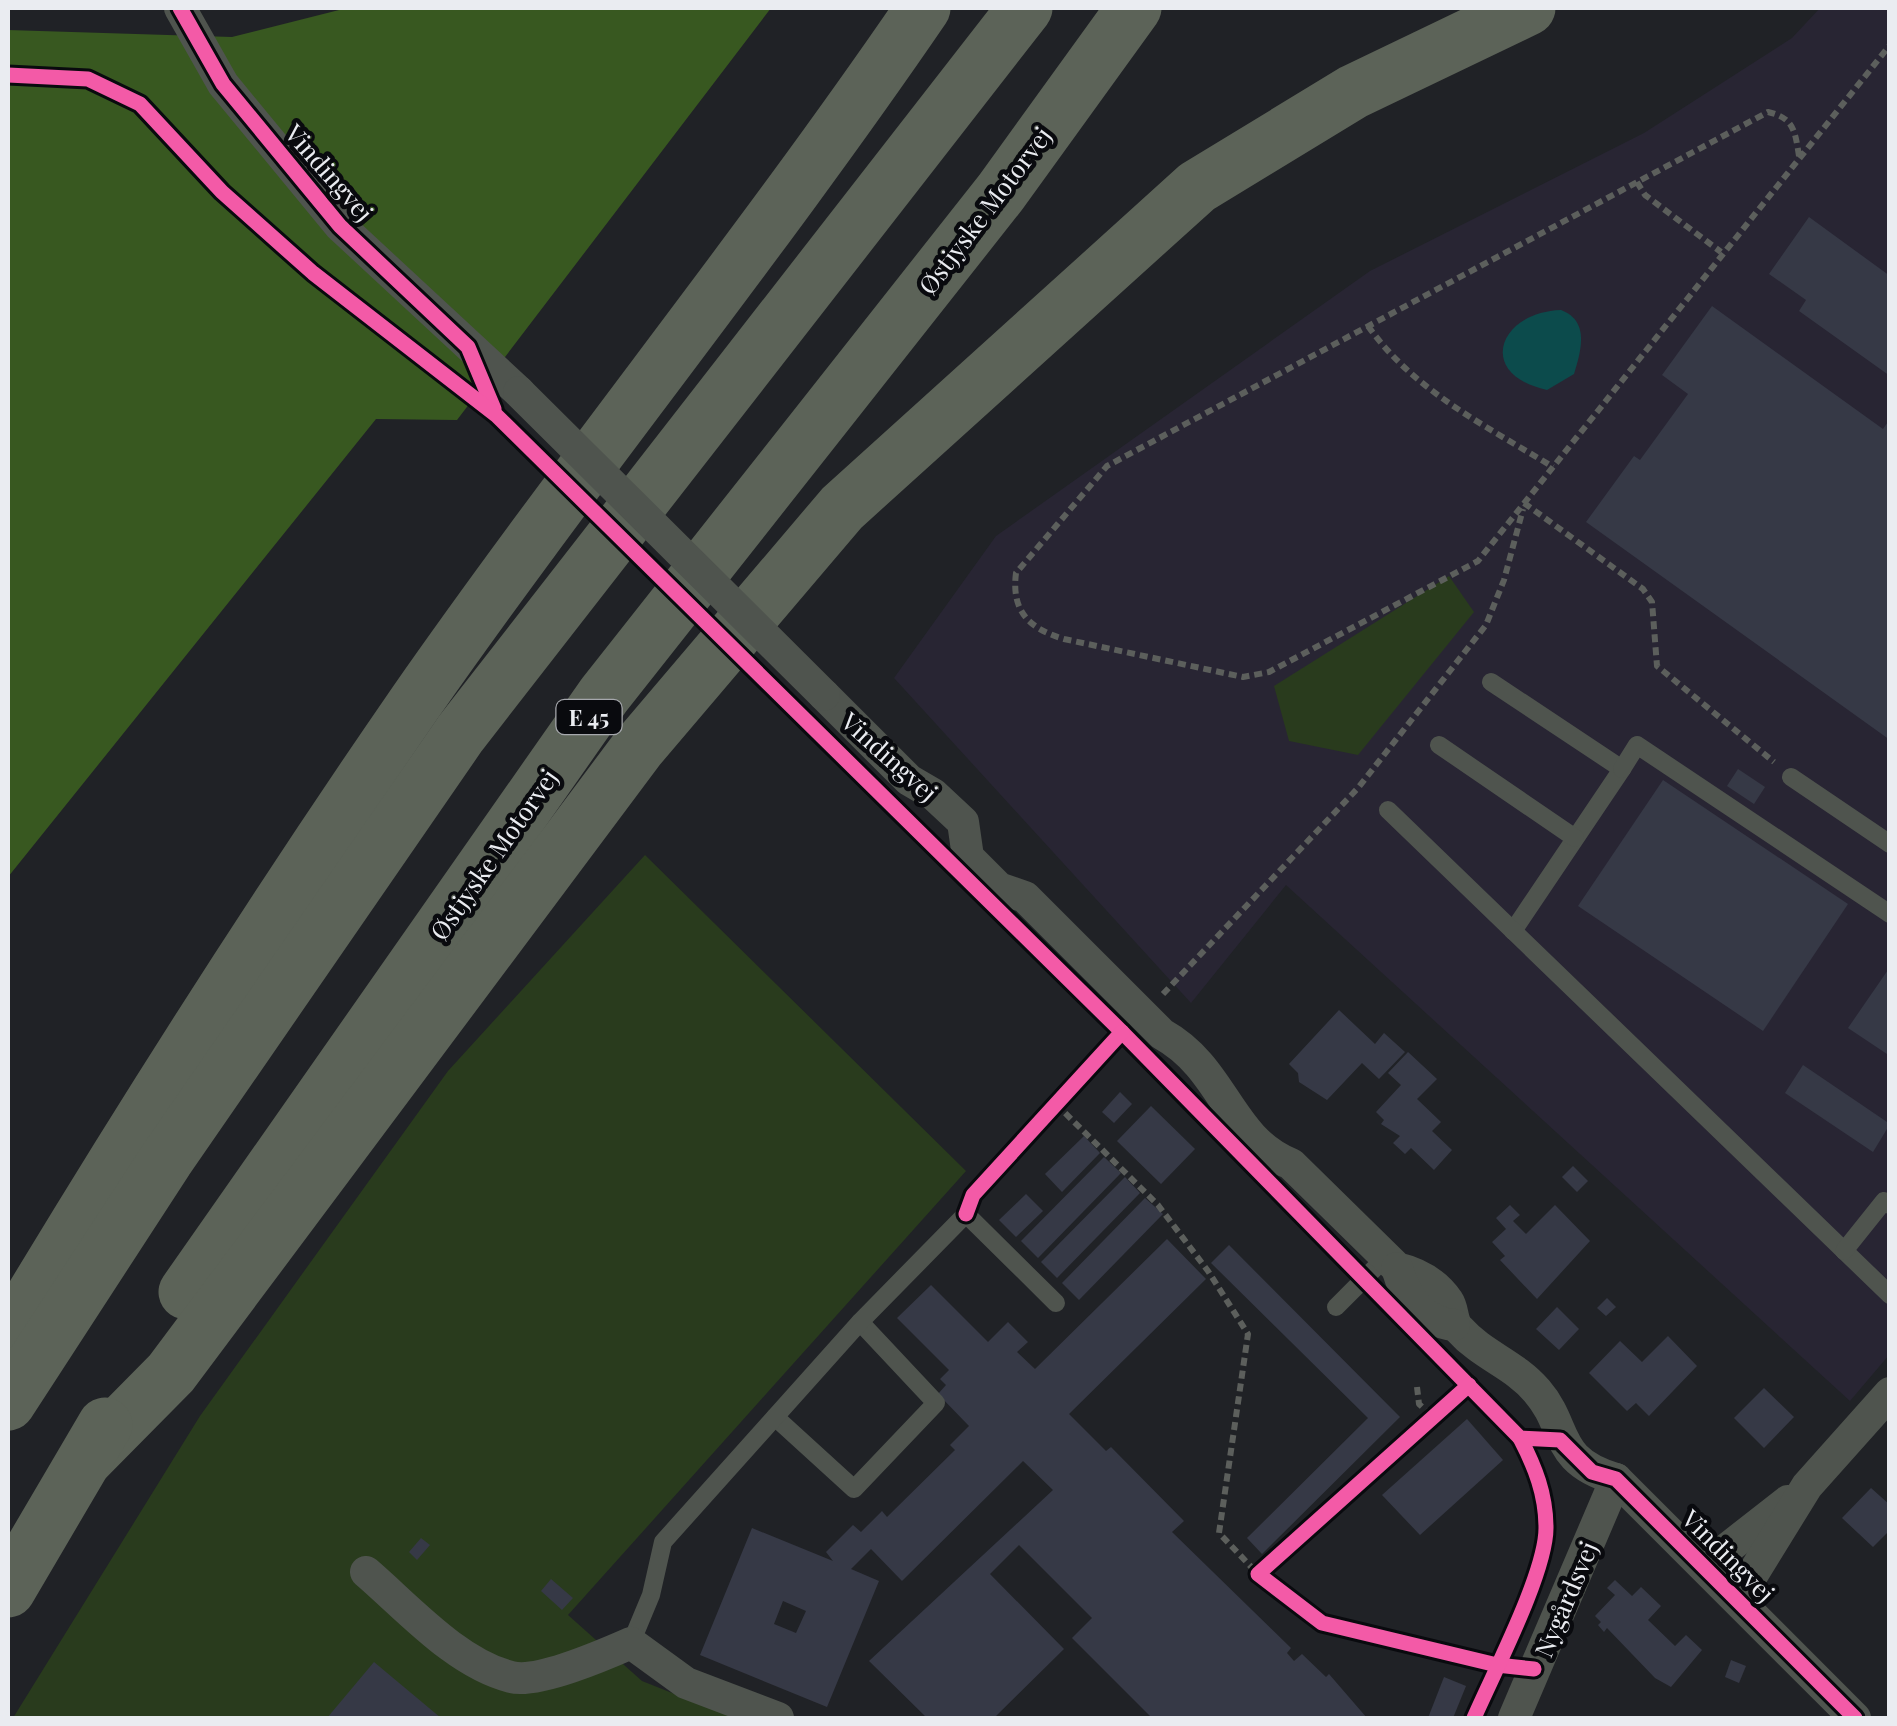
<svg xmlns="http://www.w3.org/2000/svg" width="1897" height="1726" viewBox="0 0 1897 1726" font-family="'Playfair Display',serif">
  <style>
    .education { fill: #282533 }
    .green { fill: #293b1d }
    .forest { fill: #385820 }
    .water { fill: #0c4b4c }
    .building { fill: #363946; fill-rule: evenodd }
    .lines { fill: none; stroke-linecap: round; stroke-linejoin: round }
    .path { stroke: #5c5f5c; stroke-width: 6; stroke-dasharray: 8 5; stroke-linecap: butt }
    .service { stroke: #4f544e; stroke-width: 18 }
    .minor { stroke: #4f544e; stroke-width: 32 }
    .motorway { stroke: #5c6358; stroke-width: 55 }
    .minor-bridge { stroke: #4f544e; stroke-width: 32 }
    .cycleway-casing { stroke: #090a0e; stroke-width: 21 }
    .cycleway { stroke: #f35aa7; stroke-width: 15 }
    .labels { text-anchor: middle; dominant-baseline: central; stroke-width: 9; stroke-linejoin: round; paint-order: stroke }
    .shield { fill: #090a0e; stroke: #a6a8ad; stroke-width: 2.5 }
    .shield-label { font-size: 22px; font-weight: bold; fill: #eaecf1 }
    .street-label { font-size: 25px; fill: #eaecf1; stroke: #090a0e }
  </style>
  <rect width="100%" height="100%" fill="#202226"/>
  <polygon class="education" points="1820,8 1889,8 1889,1355 1850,1401 1286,885 1191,1003 894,678 996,536 1370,271 1644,133 1792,38"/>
  <g class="green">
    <polygon points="1449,576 1474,612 1358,755 1289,741 1274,686"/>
    <polygon points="645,855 966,1171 568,1615 642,1681 735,1718 13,1718 200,1416 448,1071"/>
  </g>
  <polygon class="forest" points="347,8 771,8 457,420 376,419 8,877 8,30 232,37"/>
  <path class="water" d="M1561,310C1590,321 1581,351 1574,374L1547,390C1475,374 1499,312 1561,310Z"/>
  <g class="building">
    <polygon points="1809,217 1890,276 1890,376 1799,311 1806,300 1769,274"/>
    <polygon points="1712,306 1883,429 1890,419 1890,740 1586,522 1634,456 1640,460 1688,394 1662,375"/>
    <polygon points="1738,769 1765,787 1754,804 1727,786"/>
    <polygon points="1663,780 1848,904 1763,1031 1578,906"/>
    <polygon points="1890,967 1890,1056 1848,1028"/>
    <polygon points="1339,1010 1375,1044 1384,1033 1405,1052 1379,1079 1362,1063 1327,1100 1299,1082 1298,1073 1289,1064"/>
    <polygon points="1408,1052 1437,1079 1417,1099 1441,1122 1432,1131 1452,1150 1434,1170 1411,1148 1405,1154 1393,1143 1400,1136 1381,1124 1384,1120 1376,1112 1401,1085 1388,1073"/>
    <polygon points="1803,1065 1890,1124 1873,1152 1785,1093"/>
    <polygon points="1120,1092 1132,1104 1114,1123 1102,1112"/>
    <polygon points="1151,1106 1195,1149 1161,1184 1117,1141"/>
    <polygon points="1084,1136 1100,1153 1062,1192 1045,1174"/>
    <polygon points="1104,1157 1121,1173 1038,1258 1021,1241"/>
    <polygon points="1573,1166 1588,1181 1577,1192 1562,1177"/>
    <polygon points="1125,1177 1140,1193 1057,1278 1041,1262"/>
    <polygon points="1026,1194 1043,1211 1016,1237 999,1220"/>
    <polygon points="1145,1198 1163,1214 1079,1300 1062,1283"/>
    <polygon points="1510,1205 1520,1215 1513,1221 1526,1234 1555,1205 1590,1241 1537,1299 1500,1260 1505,1256 1492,1242 1506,1229 1496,1218"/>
    <path d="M1167,1239L1206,1279L1069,1414L1106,1451L1111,1447L1184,1521L1172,1532L1291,1648L1287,1653L1294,1661L1302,1654L1326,1677L1329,1674L1367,1718H1152L1072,1638L1092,1618L1019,1545L990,1574L1064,1649L994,1718H927L869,1661L1053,1490L1023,1461L902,1581L871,1549L851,1569L879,1581L827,1707L700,1655L752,1528L833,1561L826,1552L853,1525L861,1532L882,1511L887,1517L955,1450L950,1445L969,1426L938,1394L946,1385L940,1379L949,1370L897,1318L931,1285L988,1342L1008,1322L1028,1342L1017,1352L1035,1369ZM783,1601L806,1611L796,1633L774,1624Z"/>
    <polygon points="1229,1245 1400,1417 1262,1554 1247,1538 1368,1418 1211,1263"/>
    <polygon points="1607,1298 1616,1307 1606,1316 1597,1308"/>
    <polygon points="1557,1307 1579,1329 1559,1350 1536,1329"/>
    <polygon points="1668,1336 1697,1366 1649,1416 1636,1403 1627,1411 1589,1373 1620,1341 1642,1362"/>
    <polygon points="1764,1388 1794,1417 1764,1448 1734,1418"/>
    <polygon points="1467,1419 1503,1460 1420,1535 1382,1495"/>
    <polygon points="1871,1488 1890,1505 1890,1530 1873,1547 1842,1518"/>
    <polygon points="421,1538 430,1545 417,1560 409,1552"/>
    <polygon points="551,1579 573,1598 562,1610 541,1591"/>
    <polygon points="1615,1580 1632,1596 1641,1587 1661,1606 1648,1620 1675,1646 1686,1635 1702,1650 1671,1687 1655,1678 1607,1628 1604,1632 1598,1625 1601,1622 1595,1616 1615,1595 1607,1588"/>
    <polygon points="1731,1660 1746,1666 1739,1683 1725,1677"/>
    <polygon points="374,1662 441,1718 327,1718"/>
    <polygon points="1444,1677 1466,1686 1453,1718 1428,1718"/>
  </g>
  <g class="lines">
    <g class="path">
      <path d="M1799,156C1795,131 1794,118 1768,112L1107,466L1016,573C1011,612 1030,629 1064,639L1243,677L1269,672L1478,561L1890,45"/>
      <polyline points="1637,182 1645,195 1721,252"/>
      <path d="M1368,326C1414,391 1486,426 1553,467"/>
      <polyline points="1524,503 1643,589 1652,602 1657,666 1774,762"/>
      <polyline points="1163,994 1358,788 1486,625 1504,580 1523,509"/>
      <polyline points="1056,1104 1158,1205 1208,1271 1248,1334 1219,1533 1258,1574"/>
      <polyline points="1417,1387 1419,1404 1433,1417"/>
    </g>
    <g class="service">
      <polyline points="1491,682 1622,769 1513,931"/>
      <polyline points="1439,745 1575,838"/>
      <polyline points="1622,769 1637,745 1890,914"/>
      <polyline points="1791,777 1890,844"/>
      <polyline points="1388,810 1890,1295"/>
      <polyline points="1844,1251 1884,1201 1890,1205"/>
      <polyline points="1336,1307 1385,1258"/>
      <polyline points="775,1417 854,1489 936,1403 860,1322"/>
      <polyline points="631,1643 651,1595 663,1542 860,1322 966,1214 1056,1303"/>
    </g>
    <g class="minor">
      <polyline points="180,8 223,84 340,226 519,392"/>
      <path d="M824,695L909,780L933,794L963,822L968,857L999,888L1025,897L1162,1034C1225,1069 1228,1139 1291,1164L1397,1268C1418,1273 1435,1282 1448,1301C1454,1310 1451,1321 1459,1329C1483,1356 1514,1364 1537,1391C1569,1428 1552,1460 1616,1479L1855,1718"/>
      <path d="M1397,1268C1405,1297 1423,1322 1454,1325"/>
      <polyline points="1705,1566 1788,1501"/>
      <path d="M366,1572C408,1608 456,1663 511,1677C537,1684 606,1654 631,1643L686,1683L778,1718"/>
      <polyline points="1738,1598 1807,1486 1890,1393"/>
      <polyline points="1514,1718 1616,1479"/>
    </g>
    <g class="motorway">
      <polyline points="186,1292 604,695 1001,192 1134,8"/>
      <path d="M15,1326C142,1115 275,906 415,703C579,468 761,245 923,8"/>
      <polyline points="8,1403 166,1160 460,734 1025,8"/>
      <polyline points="87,1458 171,1373 638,748 842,508 1197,187 1353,92 1528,8"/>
      <polyline points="8,1590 105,1425"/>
    </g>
    <polyline class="minor-bridge" points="519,392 824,695"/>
    <defs>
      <g id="cycleway">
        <polyline points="180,8 223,84 340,226 468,347 494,409"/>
        <polyline points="8,75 88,79 140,104 222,192 313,273 496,415 1122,1032 1520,1438 1560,1440 1592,1472 1616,1479 1855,1718"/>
        <polyline points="966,1214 973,1195 1122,1032"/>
        <polyline points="1469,1385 1258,1574 1322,1623 1497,1665 1534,1669"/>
        <path d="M1474,1718C1493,1674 1546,1573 1546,1528C1546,1494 1535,1467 1520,1438"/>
      </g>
    </defs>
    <use href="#cycleway" class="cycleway-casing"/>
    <use href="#cycleway" class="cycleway"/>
  </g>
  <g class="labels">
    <rect class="shield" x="556.5" y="700" width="65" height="34" rx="8"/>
    <g class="shield-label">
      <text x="589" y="717">E 45</text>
    </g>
    <g class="street-label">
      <text transform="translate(330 172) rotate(49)">Vindingvej</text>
      <text transform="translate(984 210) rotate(-53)">Østjyske Motorvej</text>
      <text transform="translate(890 756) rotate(42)">Vindingvej</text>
      <text transform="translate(493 854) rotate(-55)">Østjyske Motorvej</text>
      <text transform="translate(1729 1555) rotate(45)">Vindingvej</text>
      <text transform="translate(1565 1599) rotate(-67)">Nygårdsvej</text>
    </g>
  </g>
  <rect width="1897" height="1726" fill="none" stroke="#eaecf1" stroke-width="20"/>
</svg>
